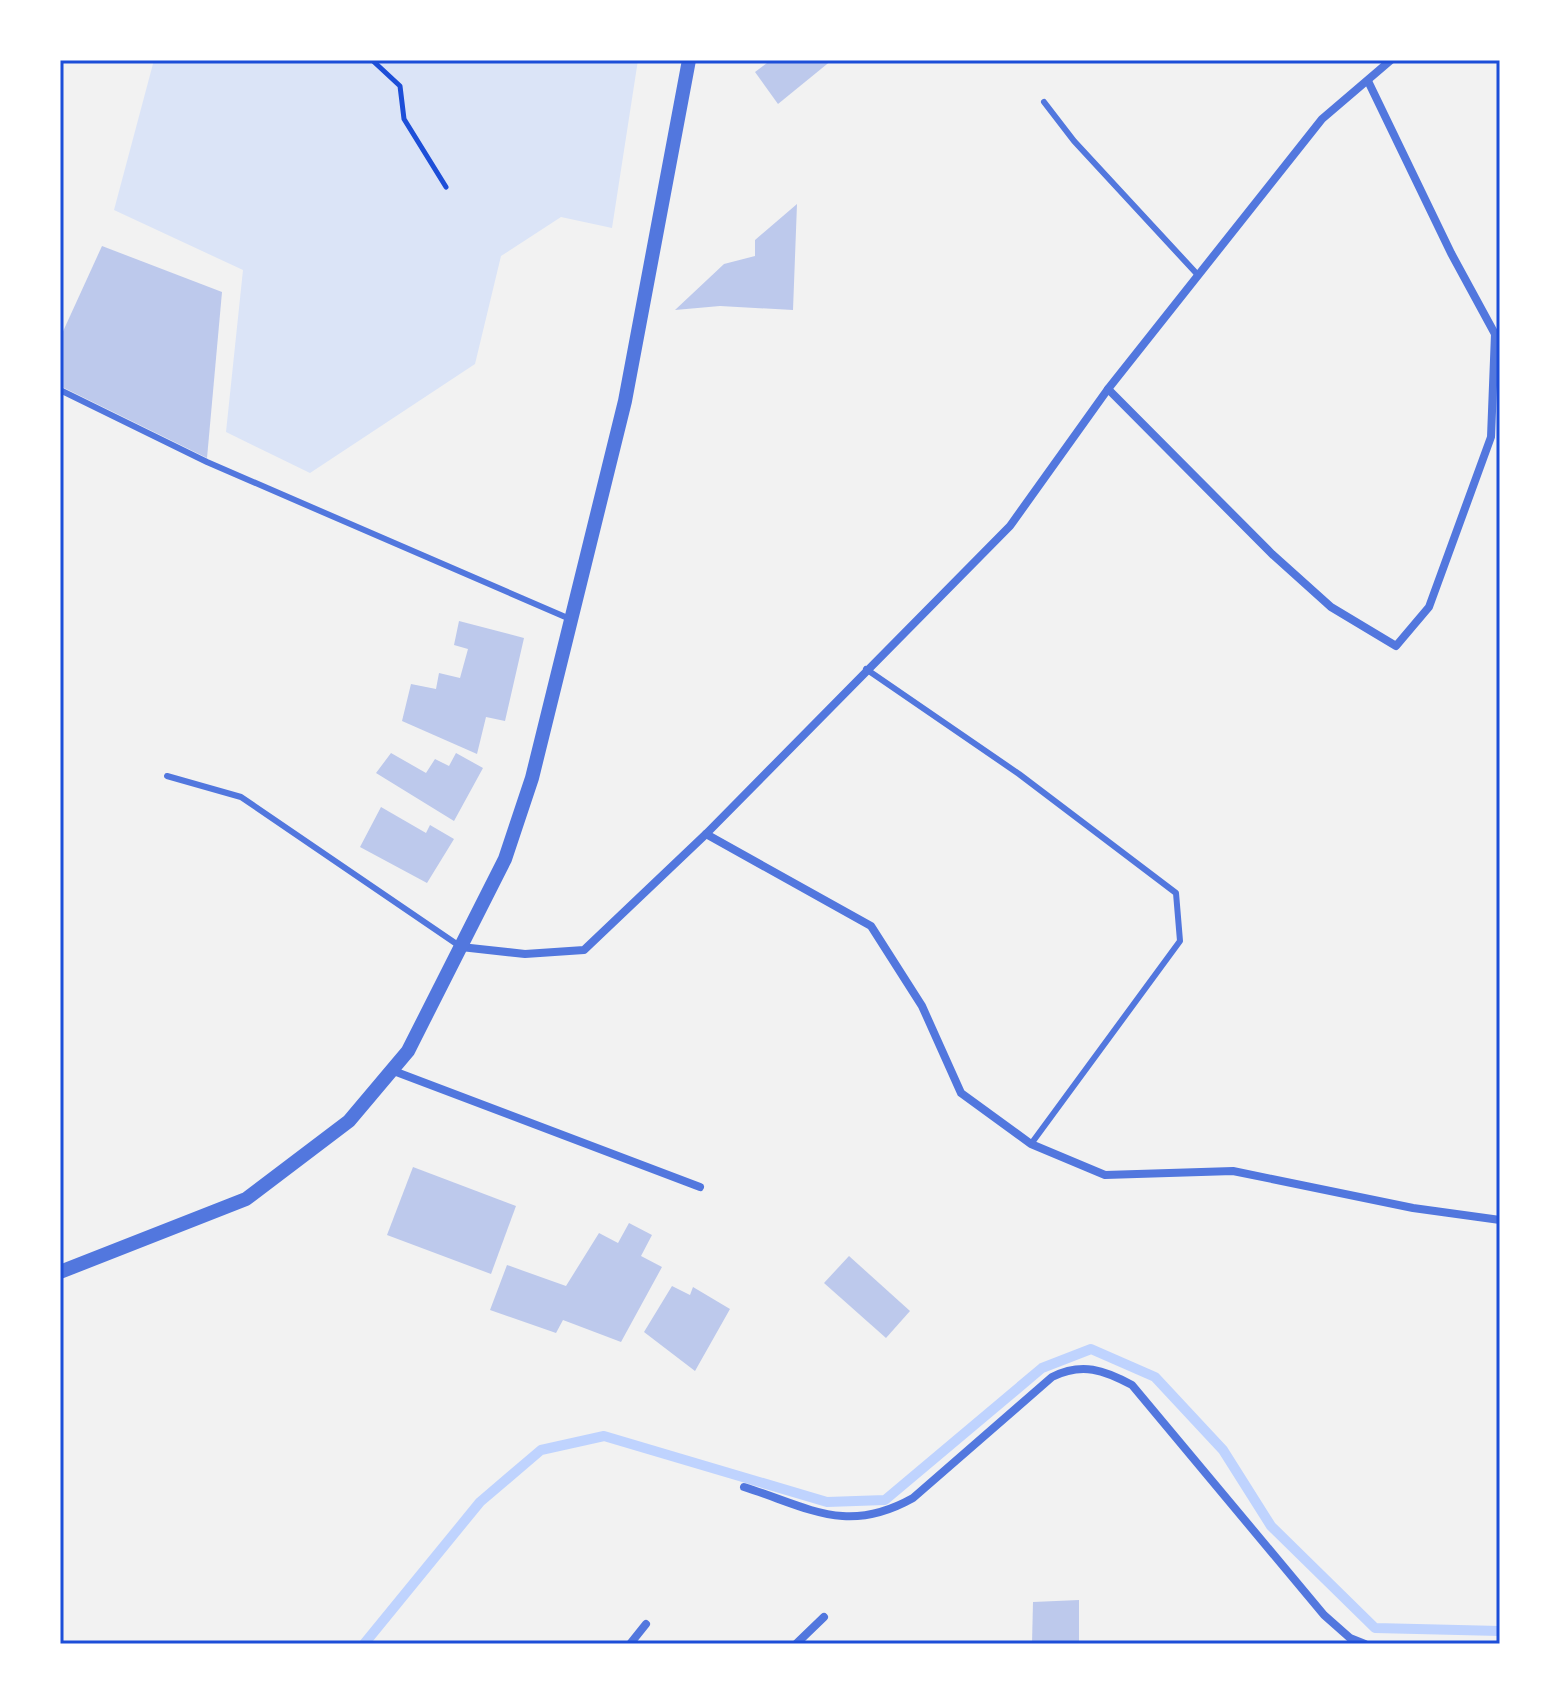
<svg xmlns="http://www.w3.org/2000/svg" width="1560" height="1704" viewBox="0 0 1560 1704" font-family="Figtree,sans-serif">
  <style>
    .green { fill: #dbe4f7 }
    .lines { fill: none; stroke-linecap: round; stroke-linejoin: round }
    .stream { stroke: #bfd3fe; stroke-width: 10 }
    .building { fill: #bdc9ec }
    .path { stroke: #1d4ed8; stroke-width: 5 }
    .service { stroke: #5277de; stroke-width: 6 }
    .minor { stroke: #5277de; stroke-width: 8 }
    .tertiary { stroke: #5277de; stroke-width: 14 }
    .neatline { fill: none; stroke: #1d4ed8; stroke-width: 3 }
  </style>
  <rect width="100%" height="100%" fill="#f2f2f2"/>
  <polygon class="green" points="154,60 638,60 612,228 561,217 501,256 475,364 310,473 226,432 243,270 114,210"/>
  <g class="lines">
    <polyline class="stream" points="364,1644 480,1502 541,1450 604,1436 827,1502 885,1500 1042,1368 1091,1349 1155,1377 1223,1450 1271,1526 1375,1628 1500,1631"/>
  </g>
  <g class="building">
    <polygon points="771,60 832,60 778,104 755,72"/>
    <polygon points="797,204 793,310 720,306 675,310 724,264 755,256 755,240"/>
    <polygon points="102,246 222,292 207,458 60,386 60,338"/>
    <polygon points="459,621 524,638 505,721 486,717 477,754 402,721 411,684 436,689 439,673 460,678 468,649 454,645"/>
    <polygon points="391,753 426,773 435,759 449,766 456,753 483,768 454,821 376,773"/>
    <polygon points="381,807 426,833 430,825 454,839 427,883 360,847"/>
    <polygon points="413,1167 516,1206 491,1274 387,1235"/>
    <polygon points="629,1223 652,1235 641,1256 662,1267 621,1342 563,1320 556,1333 490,1310 507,1265 566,1286 599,1233 618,1243"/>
    <polygon points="849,1256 910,1311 886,1338 824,1283"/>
    <polygon points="672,1286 690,1295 693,1287 730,1309 695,1371 644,1332"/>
    <polygon points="1079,1600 1079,1644 1032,1644 1033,1602"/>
  </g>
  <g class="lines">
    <polyline class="path" points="372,60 400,86 404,119 446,187"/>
    <g class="service">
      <polyline points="1044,102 1074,141 1197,274"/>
      <polyline points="60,390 207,462 570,619"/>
      <polyline points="866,669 1019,774 1176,893 1180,941 1031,1144"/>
      <polyline points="167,776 241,797 461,947"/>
    </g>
    <g class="minor">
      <polyline points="1108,389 1272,554 1331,607 1396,646 1429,607 1491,437 1495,334 1451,253 1368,81"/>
      <polyline points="706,834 871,926 922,1006 961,1093 1031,1144 1105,1175 1233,1171 1413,1208 1500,1220"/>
      <polyline points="461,947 525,954 584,950 706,834 1010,526 1108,389 1322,119 1391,60"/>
      <polyline points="391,1070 700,1187"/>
      <path d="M744,1487C810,1508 847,1535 913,1498L1052,1377C1082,1362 1104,1370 1132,1385L1324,1615L1350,1638L1365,1644"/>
      <polyline points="630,1644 646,1624"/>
      <polyline points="796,1644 824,1617"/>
    </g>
    <polyline class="tertiary" points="60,1272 246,1199 349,1121 408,1051 505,859 532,778 625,401 689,60"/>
  </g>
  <rect width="1560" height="1704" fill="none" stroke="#ffffff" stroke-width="124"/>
  <rect x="62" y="62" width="1436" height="1580" class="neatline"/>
</svg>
